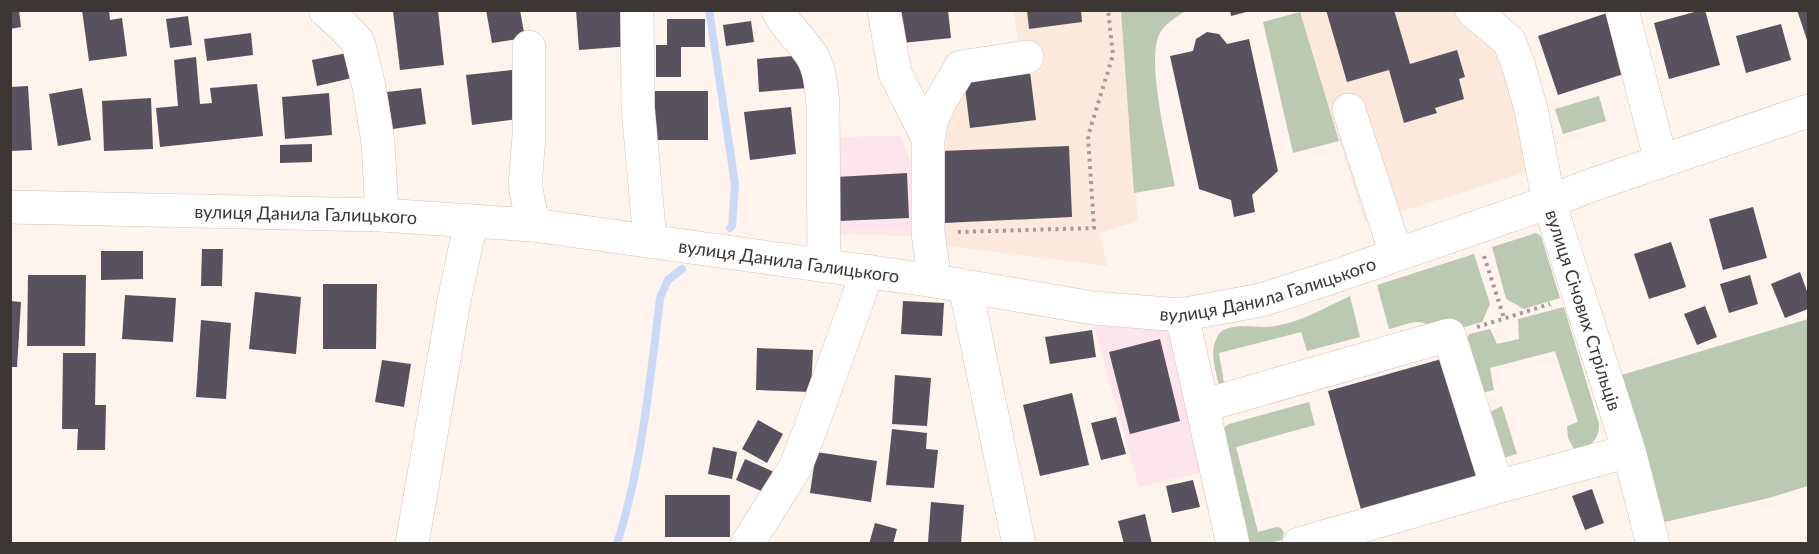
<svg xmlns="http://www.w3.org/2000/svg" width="1819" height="554" viewBox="0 0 1819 554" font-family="Lato,sans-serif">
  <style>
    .commercial { fill: #fee4ec }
    .built { fill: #fce9dc }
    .green { fill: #bac9af }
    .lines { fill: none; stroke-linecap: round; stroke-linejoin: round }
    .stream { stroke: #cad9f6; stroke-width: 8 }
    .building { fill: #57525d }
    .minor-casing { stroke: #d0c4bc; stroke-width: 34 }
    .path { stroke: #a39b96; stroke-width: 4; stroke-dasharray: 3 4.5; stroke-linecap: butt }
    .minor { stroke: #fff; stroke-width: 33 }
    .labels { text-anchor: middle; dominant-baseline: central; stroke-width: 6; stroke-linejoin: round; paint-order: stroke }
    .street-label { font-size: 18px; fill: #3c3734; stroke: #fef3ed }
  </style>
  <rect width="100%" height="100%" fill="#fef3ed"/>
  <g class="commercial">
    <polygon points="901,136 915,175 912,236 832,234 834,137"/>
    <polygon points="1090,312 1164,318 1203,472 1139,487"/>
  </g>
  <g class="built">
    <polygon points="1014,11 1121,11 1138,221 1099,233 1108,266 940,245 925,103 946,56 1018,43"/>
    <polygon points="1299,11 1461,11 1502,44 1539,168 1365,223"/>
  </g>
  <g class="green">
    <path d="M1121,11H1186C1177,16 1163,25 1159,35C1146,62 1169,153 1175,186L1134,193Z"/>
    <polygon points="1300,12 1339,141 1293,153 1263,22"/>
    <polygon points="1599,96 1606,121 1563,134 1555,109"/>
    <polygon points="1536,233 1541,236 1560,298 1524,309 1506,299 1492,247"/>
    <path d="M1474,254L1490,304L1482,322L1440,334C1420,315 1414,323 1389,329L1377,285Z"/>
    <path d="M1350,296L1360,337L1307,351L1301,332L1219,353L1225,389L1221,392C1217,375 1207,351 1219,334C1227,323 1252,327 1263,327C1293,327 1324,308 1350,296Z"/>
    <path d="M1564,307L1599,424C1599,440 1592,444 1579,451L1574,449L1568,438L1567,426L1578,422L1555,351L1490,368L1494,390L1472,395L1461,355L1469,334L1490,329L1497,344L1519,339L1518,319Z"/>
    <polygon points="1808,319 1808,486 1769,498 1656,524 1615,377"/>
    <polygon points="1309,402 1315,425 1236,447 1258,532 1277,527 1281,528 1284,533 1282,540 1269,543 1242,543 1222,429 1229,424"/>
    <polygon points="1502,406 1517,454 1495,460 1482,416"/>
  </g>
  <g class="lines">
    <g class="stream">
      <polyline points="709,10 735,184 732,226 730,228"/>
      <path d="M617,544C642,464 650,381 660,298L668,280L682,269"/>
    </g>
  </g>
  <g class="building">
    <polygon points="10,10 19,10 21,27 10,29"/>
    <polygon points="82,10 109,10 110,20 122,18 127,56 89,61"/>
    <polygon points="438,10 444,65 400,70 393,11"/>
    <polygon points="486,10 520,10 525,38 492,43"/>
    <polygon points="576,10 628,10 631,46 579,50"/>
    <polygon points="898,10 948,10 951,38 902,43"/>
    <polygon points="1027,10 1081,10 1082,22 1029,29"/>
    <polygon points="1230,10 1250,10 1250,11 1231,16"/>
    <polygon points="1326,10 1394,10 1410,64 1457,50 1465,77 1459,79 1464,99 1435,108 1437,113 1404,123 1389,70 1347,82"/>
    <polygon points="1702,10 1705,10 1720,65 1669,79 1654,23"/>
    <polygon points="1797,10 1808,10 1808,43"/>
    <polygon points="1613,11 1633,71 1558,95 1538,36"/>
    <polygon points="188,16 192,45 170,48 166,19"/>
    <polygon points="667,19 705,19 705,47 681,47 681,77 656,77 656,45 667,45"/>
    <polygon points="751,21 754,42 726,46 723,25"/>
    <polygon points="1781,24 1791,60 1746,73 1736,36"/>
    <polygon points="1207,32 1219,34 1227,44 1249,39 1278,171 1252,195 1255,212 1234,217 1231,200 1199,189 1170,56 1193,51 1196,39"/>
    <polygon points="251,33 253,55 207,61 204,39"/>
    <polygon points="347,53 352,78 317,86 312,60"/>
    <polygon points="805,55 807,88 759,92 757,59"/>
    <polygon points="196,57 200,104 212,103 210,88 257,84 263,136 160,147 156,108 178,106 174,60"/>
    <polygon points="512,70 518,119 472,125 466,75"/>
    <polygon points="1030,72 1036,120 970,128 964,80"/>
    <polygon points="28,86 32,150 10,151 10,87"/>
    <polygon points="82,88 91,140 58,146 49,94"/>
    <polygon points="421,88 426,124 393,129 387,92"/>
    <rect x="652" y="91" width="56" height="49"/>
    <polygon points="329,93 332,135 285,139 282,97"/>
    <polygon points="151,98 153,149 104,151 102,101"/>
    <polygon points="791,107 796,154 750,160 744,112"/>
    <polygon points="312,144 312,162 280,163 280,145"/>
    <polygon points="1069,146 1072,217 944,223 941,151"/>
    <polygon points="907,173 909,218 839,221 836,177"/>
    <polygon points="1753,207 1767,258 1723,270 1709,219"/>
    <polygon points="1671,242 1686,287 1649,299 1634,254"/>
    <polygon points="202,249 223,249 222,286 201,286"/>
    <polygon points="101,251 143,251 143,279 101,280"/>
    <polygon points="1800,272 1808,294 1808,309 1785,318 1771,284"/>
    <polygon points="28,275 86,275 85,346 27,346"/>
    <polygon points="1750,275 1758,304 1729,313 1720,284"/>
    <polygon points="323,284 377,284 376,349 323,349"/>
    <polygon points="255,292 301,297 296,354 249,349"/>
    <polygon points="125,295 176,298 173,342 122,339"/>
    <polygon points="10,301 21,302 17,367 10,367"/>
    <polygon points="903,301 944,303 942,336 901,334"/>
    <polygon points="1705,306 1717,337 1697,345 1684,314"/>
    <polygon points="201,320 231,323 226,399 196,397"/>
    <polygon points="1092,330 1096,357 1050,364 1045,337"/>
    <polygon points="1160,339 1180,421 1130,434 1109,352"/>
    <polygon points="757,348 813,350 811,392 756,390"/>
    <polygon points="63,353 96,353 95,405 106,405 105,450 77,450 78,429 62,429"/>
    <polygon points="1445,358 1480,479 1362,513 1328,391"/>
    <polygon points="382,360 411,364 404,407 375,402"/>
    <polygon points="895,375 931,378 927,426 892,424"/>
    <polygon points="1072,393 1089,465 1040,476 1023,405"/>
    <polygon points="1116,417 1126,454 1101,460 1091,423"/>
    <polygon points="758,420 783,434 767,463 742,449"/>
    <polygon points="892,429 927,433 926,449 938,450 934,488 886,485"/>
    <polygon points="713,447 737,452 732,479 708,474"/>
    <polygon points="816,452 877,461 871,502 810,493"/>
    <polygon points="745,459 774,472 766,493 736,480"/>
    <polygon points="1193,480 1200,507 1172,513 1166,486"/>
    <polygon points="1592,489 1604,523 1585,530 1572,496"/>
    <rect x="665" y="495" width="65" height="42"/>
    <polygon points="931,502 964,505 961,544 928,542"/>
    <polygon points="1145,514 1152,544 1124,544 1118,521"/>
    <polygon points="875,523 897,529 893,544 869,544"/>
  </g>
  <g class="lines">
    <defs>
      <g id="minor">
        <polyline points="325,10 343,26 358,42 369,87 378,142 382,215"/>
        <polyline points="637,10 638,108 650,240"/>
        <path d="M778,10C785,26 797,35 807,49C820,64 821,85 823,104L824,266"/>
        <polyline points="884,10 895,73 928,138"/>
        <path id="s1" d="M1472,10L1509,41L1518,64L1531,109L1549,202L1629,451L1653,544"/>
        <polyline points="1622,10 1661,161"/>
        <polyline points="529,47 529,136 525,185 533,225"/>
        <polyline points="1349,110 1396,254"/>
        <path id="s2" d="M10,207L382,215L533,225L935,281L1093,308L1180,315L1261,300L1330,278L1549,202L1586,187L1808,111"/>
        <polyline points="935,281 928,233 928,138 932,119 941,100 961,67 1027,57"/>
        <polyline points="965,286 1019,544"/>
        <polyline points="1180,315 1185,329 1233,544"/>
        <polyline points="1202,406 1449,335 1497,487 1629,451"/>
        <polyline points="412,544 454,301 471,221"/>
        <polyline points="747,544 795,468 809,433 868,271"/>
        <polyline points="1299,544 1497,487"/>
      </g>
    </defs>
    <use href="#minor" class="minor-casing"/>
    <g class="path">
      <polyline points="958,232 1094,228 1088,136 1113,55 1108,10"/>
      <polyline points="1484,256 1504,318"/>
      <polyline points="1477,327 1550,304"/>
    </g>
    <use href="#minor" class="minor"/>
  </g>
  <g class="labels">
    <g class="street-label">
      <text stroke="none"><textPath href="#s2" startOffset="296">вулиця Данила Галицького</textPath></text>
      <text stroke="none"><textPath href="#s2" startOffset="782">вулиця Данила Галицького</textPath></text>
      <text stroke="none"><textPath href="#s2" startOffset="1268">вулиця Данила Галицького</textPath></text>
      <text stroke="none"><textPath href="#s1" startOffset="328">вулиця Січових Стрільців</textPath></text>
    </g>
  </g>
  <rect width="1819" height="554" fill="none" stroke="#3c3734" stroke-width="24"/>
</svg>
